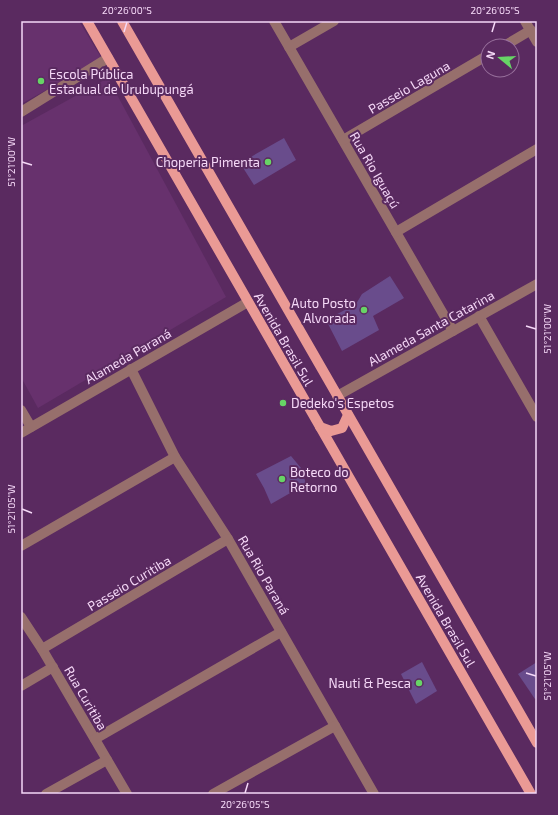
<svg xmlns="http://www.w3.org/2000/svg" width="558" height="815" viewBox="0 0 558 815" font-family="'Exo 2',sans-serif">
  <style>
    .built { fill: #67316d }
    .building { fill: #694c8c }
    .lines { fill: none; stroke-linecap: round; stroke-linejoin: round }
    .minor { stroke: #976f6c; stroke-width: 10 }
    .major { stroke: #ea9a95; stroke-width: 10 }
    .ticks { fill: none; stroke: #f5d8f7; stroke-width: 1.5 }
    .poi-dot { fill: #67d466; stroke: #5a2a60; stroke-width: 1.5 }
    .labels { text-anchor: middle; dominant-baseline: central; stroke-width: 4; stroke-linejoin: round; paint-order: stroke }
    .poi-label { font-size: 13px; fill: #f5d8f7; stroke: #5a2a60; text-anchor: start }
    .street-label { font-size: 13px; fill: #f5d8f7; stroke: #5a2a60 }
    .neatline { fill: none; stroke: #f5d8f7; stroke-width: 1.5 }
    .ticks-label { font-size: 10px; text-anchor: middle; fill: #f5d8f7 }
  </style>
  <rect width="100%" height="100%" fill="#5a2a60"/>
  <g class="built">
    <polygon points="21,21 79,21 102,59 21,104"/>
    <polygon points="108,78 226,297 38,408 21,377 21,126"/>
  </g>
  <g class="building">
    <polygon points="284,138 296,160 254,185 240,163"/>
    <polygon points="390,276 404,298 373,316 379,330 342,351 326,320 356,304 362,294"/>
    <polygon points="291,456 301,468 306,484 271,504 264,488 256,474"/>
    <polygon points="422,662 437,691 416,704 401,674"/>
    <polygon points="537,662 537,698 535,699 518,674"/>
  </g>
  <g class="lines">
    <g class="minor">
      <polyline points="274,21 453,331"/>
      <polyline points="525,21 537,42"/>
      <polyline points="504,46 531,30"/>
      <polyline points="289,47 334,21"/>
      <polyline points="21,112 108,58"/>
      <polyline points="343,140 488,55"/>
      <polyline points="396,232 537,149"/>
      <polyline points="479,316 537,417"/>
      <polyline points="131,369 175,457 228,539 374,794"/>
      <polyline points="337,396 537,284"/>
      <polyline points="21,410 31,427"/>
      <polyline points="21,433 248,302"/>
      <polyline points="21,546 175,457"/>
      <polyline points="21,617 42,649 127,794"/>
      <polyline points="42,649 228,539"/>
      <polyline points="21,686 53,667"/>
      <polyline points="95,739 281,632"/>
      <polyline points="46,794 107,760"/>
      <polyline points="213,794 335,726"/>
    </g>
    <g class="major">
      <polyline points="87,21 531,794"/>
      <polyline points="122,21 537,743"/>
      <polyline points="320,427 331,431 342,428 348,415"/>
    </g>
  </g>
  <path class="ticks" d="M124,32L127,22M492,32L495,22M22,162L32,165M526,326L536,329M22,509L32,513M526,673L536,676M245,793L248,783"/>
  <g class="poi-dot">
    <circle cx="41" cy="81" r="4"/>
    <circle cx="268" cy="162" r="4"/>
    <circle cx="364" cy="310" r="4"/>
    <circle cx="283" cy="403" r="4"/>
    <circle cx="282" cy="479" r="4"/>
    <circle cx="419" cy="683" r="4"/>
  </g>
  <g class="labels">
    <g class="poi-label">
      <text x="49" y="74">Escola Pública<tspan x="49" dy="15">Estadual de Urubupungá</tspan></text>
      <text x="260" y="162" text-anchor="end">Choperia Pimenta</text>
      <text x="356" y="303" text-anchor="end">Auto Posto<tspan x="356" dy="15">Alvorada</tspan></text>
      <text x="291" y="403">Dedeko's Espetos</text>
      <text x="290" y="472">Boteco do<tspan x="290" dy="15">Retorno</tspan></text>
      <text x="411" y="683" text-anchor="end">Nauti &amp; Pesca</text>
    </g>
    <g class="street-label">
      <text transform="translate(409 87) rotate(-30)">Passeio Laguna</text>
      <text transform="translate(375 170) rotate(60)">Rua Rio Iguaçú</text>
      <text transform="translate(431 328) rotate(-29)">Alameda Santa Catarina</text>
      <text transform="translate(284 339) rotate(60)">Avenida Brasil Sul</text>
      <text transform="translate(128 356) rotate(-30)">Alameda Paraná</text>
      <text transform="translate(264 575) rotate(60)">Rua Rio Paraná</text>
      <text transform="translate(129 583) rotate(-31)">Passeio Curitiba</text>
      <text transform="translate(446 620) rotate(60)">Avenida Brasil Sul</text>
      <text transform="translate(86 698) rotate(60)">Rua Curitiba</text>
    </g>
  </g>
  <rect width="558" height="815" fill="none" stroke="#5a2a60" stroke-width="44"/>
  <g transform="translate(500 58) rotate(288)"><circle r="19" fill="#5a2a60" stroke="#98709c"/>
  <path d="M0-3L7 15L0 10L-7 15Z" fill="#67d466"/>
  <text y="-6" font-size="11" font-weight="bold" text-anchor="middle" fill="#f5d8f7">N</text>
  </g>
  <rect x="22" y="22" width="514" height="771" class="neatline"/>
  <g class="ticks-label">
    <text x="127" y="14">20°26'00"S</text>
    <text x="495" y="14">20°26'05"S</text>
    <text transform="translate(11 162) rotate(-90)" y="4">51°21'00"W</text>
    <text transform="translate(547 329) rotate(-90)" y="4">51°21'00"W</text>
    <text transform="translate(11 509) rotate(-90)" y="4">51°21'05"W</text>
    <text transform="translate(547 676) rotate(-90)" y="4">51°21'05"W</text>
    <text x="245" y="808">20°26'05"S</text>
  </g>
</svg>
